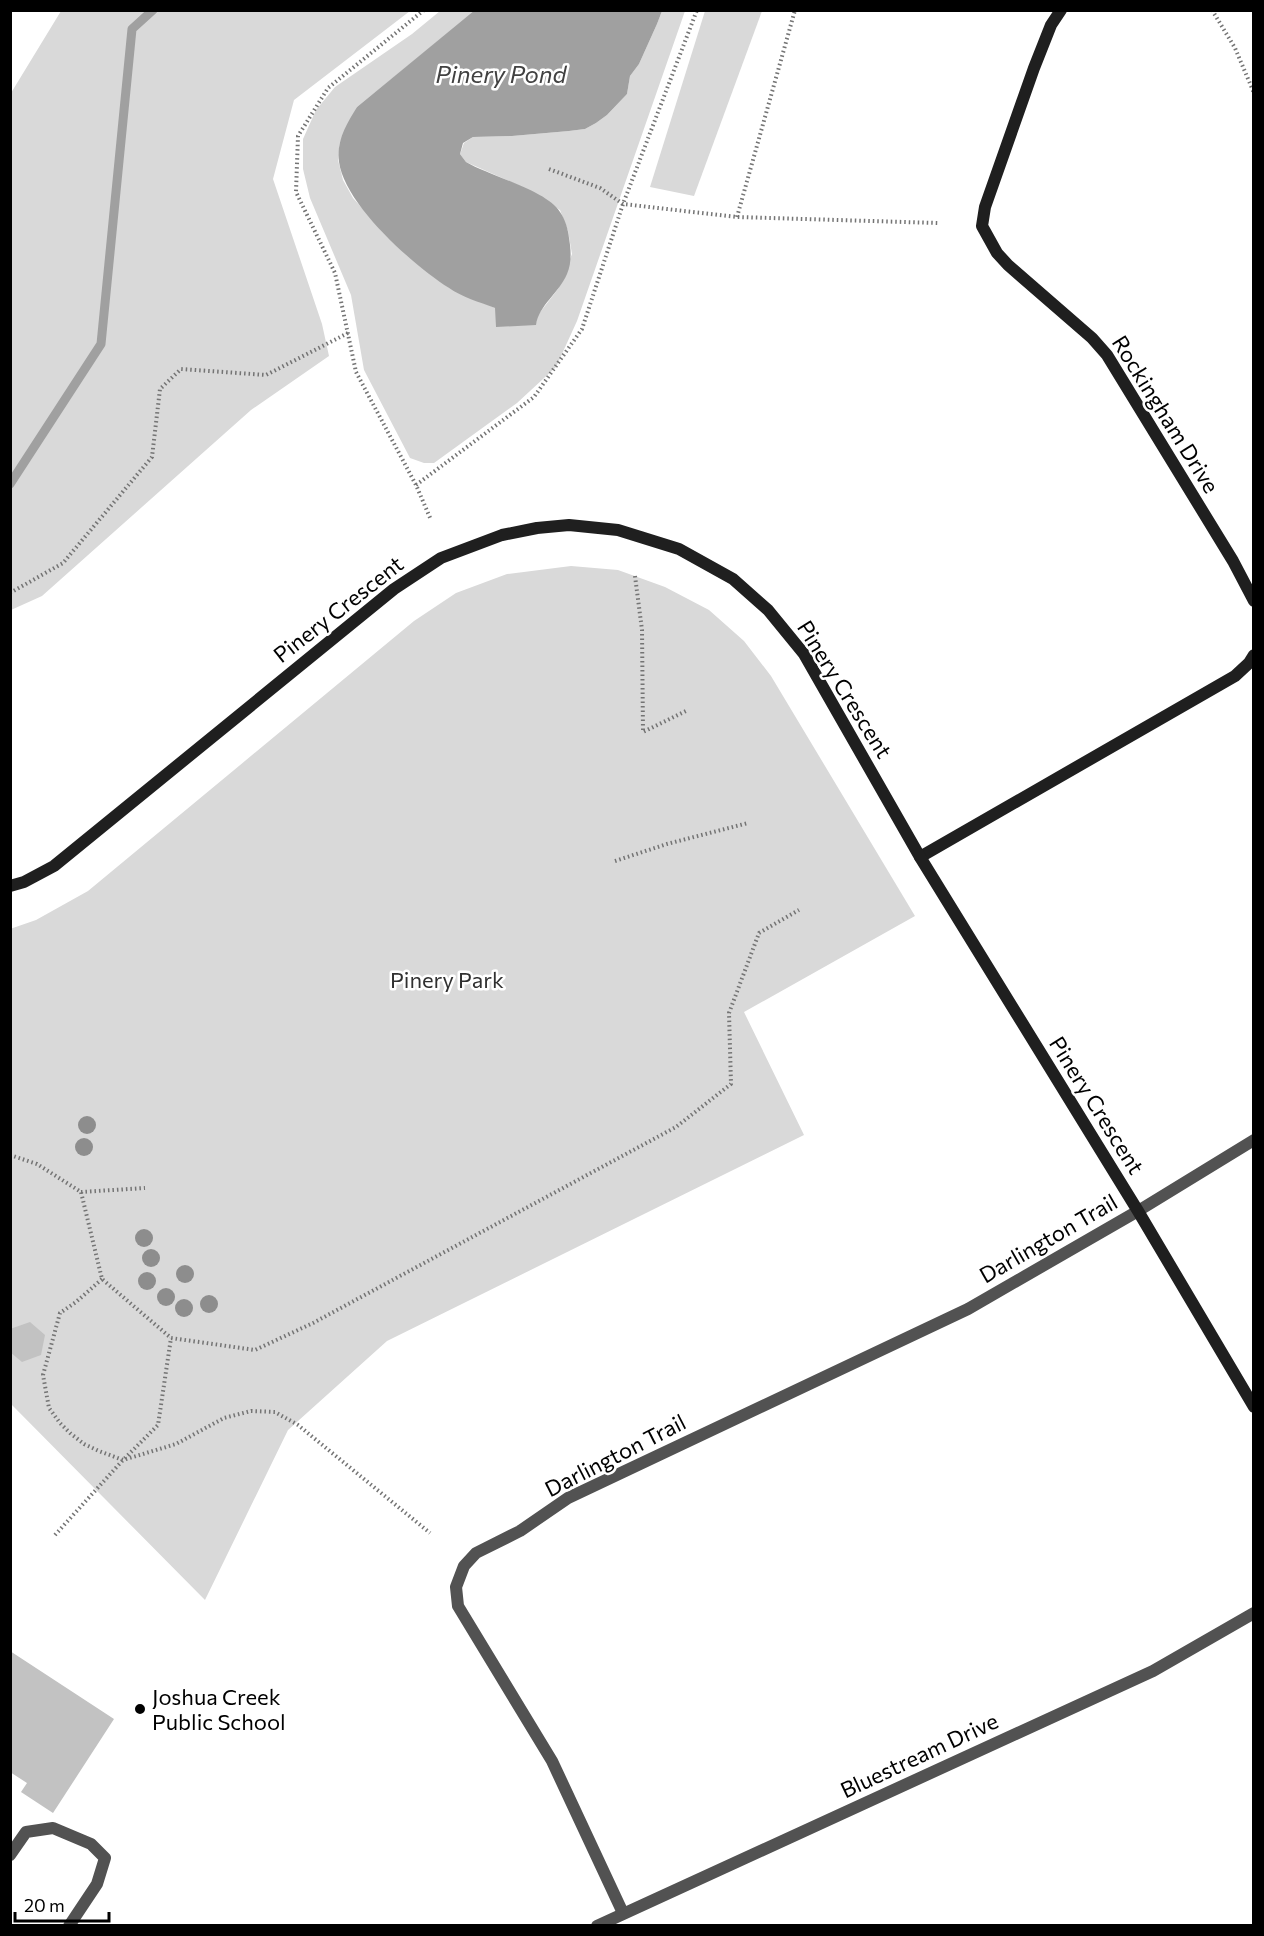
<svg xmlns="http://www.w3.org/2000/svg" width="1264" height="1936" viewBox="0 0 1264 1936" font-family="Commissioner,sans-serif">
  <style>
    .green { fill: #d9d9d9 }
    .water { fill: #a0a0a0 }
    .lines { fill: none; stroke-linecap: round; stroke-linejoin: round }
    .stream { stroke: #a0a0a0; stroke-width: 9 }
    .building { fill: #c2c2c2 }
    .path { stroke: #747474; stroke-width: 4; stroke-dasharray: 1.5 3; stroke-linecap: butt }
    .lane { stroke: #525252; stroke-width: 12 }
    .street { stroke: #525252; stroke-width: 12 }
    .secondary { stroke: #1f1f1f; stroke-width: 12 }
    .tree { fill: #8d8d8d }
    .poi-dot { fill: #000; stroke: #fff; stroke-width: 2 }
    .labels { text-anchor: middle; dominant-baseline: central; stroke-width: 5; stroke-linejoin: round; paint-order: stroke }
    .street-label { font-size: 22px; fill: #000; stroke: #fff }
    .park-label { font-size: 22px; fill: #303030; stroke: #fff }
    .poi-label { font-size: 22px; fill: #000; stroke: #fff; text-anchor: start }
    .water-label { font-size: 24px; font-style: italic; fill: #414141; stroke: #fff }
  </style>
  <rect width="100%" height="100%" fill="#fff"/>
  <g class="green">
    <polygon points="61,11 410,11 294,100 273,179 322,324 329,356 251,410 42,596 11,610 11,93"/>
    <polygon points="440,11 475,11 357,107 340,142 338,160 343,180 353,198 380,228 414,261 449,288 495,308 538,315 558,289 572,254 568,231 560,210 520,186 466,162 460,154 464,143 473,137 512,136 569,131 585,129 596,123 607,115 627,94 630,76 639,64 657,24 662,11 685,11 577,321 556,367 517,403 434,463 424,463 410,458 364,370 351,295 310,198 303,169 303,139 316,110 335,87 412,34"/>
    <polygon points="705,11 762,11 694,196 650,187"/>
    <polygon points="571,566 618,570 665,587 709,610 744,641 771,676 915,916 744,1012 804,1135 387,1341 288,1430 205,1600 11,1404 10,929 36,920 88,891 414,621 456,593 507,574"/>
  </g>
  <path class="water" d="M475,10L662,11L657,24L639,64L630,76L627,94L607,115L596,123L585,129L569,131L512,136L473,137L463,143L460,154L466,162C490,176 546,190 560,212C565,219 568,229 569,238C571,250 572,262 567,274C559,293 539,305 536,325L496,327L495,308C479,302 462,297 449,288C413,265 345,205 339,162C336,141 347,123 357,107Z"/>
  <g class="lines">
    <polyline class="stream" points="10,484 101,344 132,29 153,10"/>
  </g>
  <g class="building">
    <polygon points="30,1322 45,1335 41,1355 22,1362 10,1352 10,1329"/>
    <polygon points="10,1651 114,1719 53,1813 21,1792 27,1783 10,1772"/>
  </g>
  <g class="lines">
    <g class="path">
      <polyline points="424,10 328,88 298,136 296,192 335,273 356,372 416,485 431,520"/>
      <polyline points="1212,10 1235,48 1254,93"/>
      <polyline points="549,169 600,188 623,204 737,217 938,223"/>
      <polyline points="737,217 795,10"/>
      <polyline points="416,485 534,397 582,329 623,204 697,10"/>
      <polyline points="635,576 642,630 643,732 686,711"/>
      <polyline points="10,593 63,563 152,457 160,389 181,369 266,375 348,333"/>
      <polyline points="615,861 667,844 748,823"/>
      <polyline points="10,1155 37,1164 81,1192 102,1279 171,1338 255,1350 313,1323 676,1127 731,1084 729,1013 759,933 799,910"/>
      <polyline points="81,1192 145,1188"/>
      <polyline points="102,1279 76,1302 60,1313 43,1375 49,1408 60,1423 70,1433 84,1444 99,1451 123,1460 176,1444 224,1418 251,1411 275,1412 298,1425 430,1533"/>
      <polyline points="55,1535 123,1460 158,1425 171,1338"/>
    </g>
    <polyline class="lane" points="10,1855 26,1832 53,1828 91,1844 105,1858 97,1884 69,1926"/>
    <g class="street">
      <polyline points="623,1913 552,1761 458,1606 456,1587 464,1566 476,1553 520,1531 568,1498 968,1309 1138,1211 1254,1140"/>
      <polyline points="597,1926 1153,1671 1254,1613"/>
    </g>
    <g class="secondary">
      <polyline points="1061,10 1051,25 1034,68 985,207 982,226 997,253 1008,265 1092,338 1107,355 1233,561 1254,601"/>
      <polyline points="920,857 1235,676 1249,663 1254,655"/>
      <polyline points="10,886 24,882 54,866 394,589 441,558 502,535 537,528 569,525 618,530 679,549 733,579 768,610 804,654 920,857 1138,1211 1254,1407"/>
    </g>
  </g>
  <g class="tree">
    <circle cx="87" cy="1125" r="9"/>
    <circle cx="84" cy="1147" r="9"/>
    <circle cx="144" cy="1238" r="9"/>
    <circle cx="151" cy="1258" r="9"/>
    <circle cx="185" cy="1274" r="9"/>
    <circle cx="147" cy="1281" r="9"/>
    <circle cx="166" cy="1297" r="9"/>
    <circle cx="209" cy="1304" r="9"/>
    <circle cx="184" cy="1308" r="9"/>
  </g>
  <circle class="poi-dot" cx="140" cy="1709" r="6"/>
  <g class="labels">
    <g class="street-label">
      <text transform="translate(1166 414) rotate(58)">Rockingham Drive</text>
      <text transform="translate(338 609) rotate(-38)">Pinery Crescent</text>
      <text transform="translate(845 689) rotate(58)">Pinery Crescent</text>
      <text transform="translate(1097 1105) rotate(58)">Pinery Crescent</text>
      <text transform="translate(1048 1238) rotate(-30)">Darlington Trail</text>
      <text transform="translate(615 1455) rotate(-27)">Darlington Trail</text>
      <text transform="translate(919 1755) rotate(-25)">Bluestream Drive</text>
    </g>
    <g class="park-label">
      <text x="447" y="979">Pinery Park</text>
    </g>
    <g class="poi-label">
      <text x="152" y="1696">Joshua Creek<tspan x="152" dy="25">Public School</tspan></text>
    </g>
    <g class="water-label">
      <text x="501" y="73">Pinery Pond</text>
    </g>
  </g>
  <rect width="1264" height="1936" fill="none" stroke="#000000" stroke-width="24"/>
  <path d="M15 1912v9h94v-9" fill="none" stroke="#000000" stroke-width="3"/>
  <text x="24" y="1912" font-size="18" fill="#000000" stroke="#ffffff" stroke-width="4.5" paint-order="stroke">20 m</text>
</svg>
